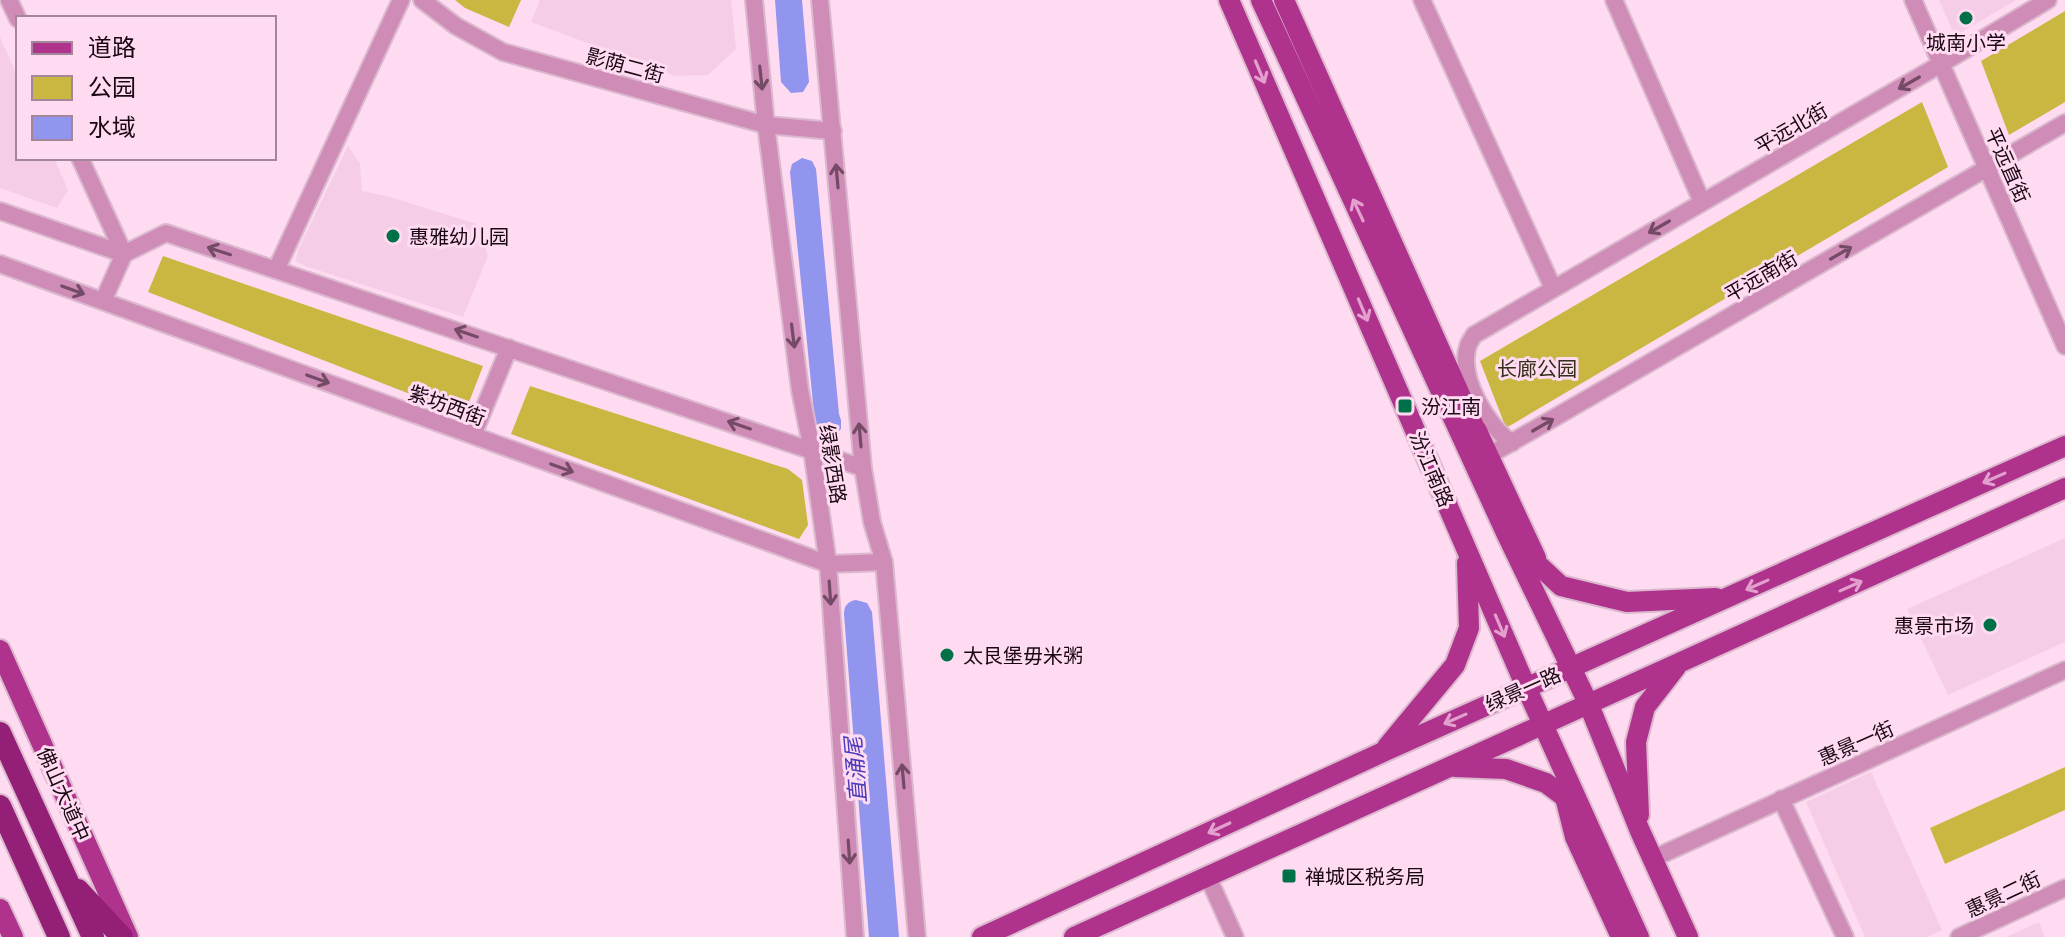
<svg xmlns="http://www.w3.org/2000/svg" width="2065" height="937" viewBox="0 0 2065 937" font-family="'IBM Plex Sans','Noto Sans SC',sans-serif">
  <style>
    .built { fill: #f5cde6 }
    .green { fill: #c9b742 }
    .water { fill: #9195ed }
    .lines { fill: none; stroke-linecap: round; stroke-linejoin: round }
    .minor-casing { stroke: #dab9ce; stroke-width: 20 }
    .major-casing { stroke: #dab9ce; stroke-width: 24 }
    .highway-casing { stroke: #dab9ce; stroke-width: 26 }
    .minor { stroke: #cf8cb7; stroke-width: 16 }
    .major { stroke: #af328d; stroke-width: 20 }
    .highway { stroke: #941f76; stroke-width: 22 }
    .oneway { stroke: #e3a0ce }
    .oneway2 { stroke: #744a66 }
    .poi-dot { fill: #007049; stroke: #ffdbf1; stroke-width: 3 }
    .labels { text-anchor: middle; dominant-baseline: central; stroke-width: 6; stroke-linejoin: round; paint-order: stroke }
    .poi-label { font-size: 20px; fill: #1a0714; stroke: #ffdbf1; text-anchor: start }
    .street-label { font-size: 20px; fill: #1a0714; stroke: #ffdbf1 }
    .park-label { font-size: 20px; fill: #322e17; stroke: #ffdbf1 }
    .water-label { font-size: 22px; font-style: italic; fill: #4a3cba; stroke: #ffdbf1 }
  </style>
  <rect width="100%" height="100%" fill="#ffdbf1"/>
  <g class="built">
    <polygon points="540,0 731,0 736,49 708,75 675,76 531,22"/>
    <polygon points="1939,0 2016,0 1955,36"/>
    <polygon points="0,37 18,78 18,158 54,158 68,190 57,208 0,188"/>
    <polygon points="348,146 360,164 362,191 387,196 477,224 488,256 463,317 305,266 296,261 299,248"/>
    <polygon points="2065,538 2065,642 1948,695 1907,609"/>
    <polygon points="1871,772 1942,930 1927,937 1865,937 1806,802"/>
    <polygon points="2039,922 2045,937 2006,937"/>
  </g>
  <g class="green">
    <polygon points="455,0 521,0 509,27 465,8"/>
    <polygon points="2065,11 2065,102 2009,135 1981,61"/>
    <polygon points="1922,102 1948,167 1506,428 1480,361"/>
    <polygon points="163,256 483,366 464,415 148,292"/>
    <polygon points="530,386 788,469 802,480 808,525 799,539 511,434"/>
    <polygon points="2065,767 2065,810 1945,864 1930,828"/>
  </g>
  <g class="water">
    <polygon points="775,0 802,0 809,82 803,92 791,93 781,82"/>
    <path d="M802,158L812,161L816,169L839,414L841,420V429C832,437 827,438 816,433L790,172L792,164Z"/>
    <path d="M856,600L867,603L872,612L899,937H869L844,614C844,606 848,601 856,600Z"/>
  </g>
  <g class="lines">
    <defs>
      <g id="minor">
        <polyline points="9,0 18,19"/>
        <polyline points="422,0 456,26 503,52 766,125 833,131"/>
        <polyline points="754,0 766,125 800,390 812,450 828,564 855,937"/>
        <polyline points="820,0 863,468 872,522 884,562 917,937"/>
        <polyline points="1422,0 1553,288"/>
        <polyline points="1614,0 1702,202"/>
        <polyline points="1913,0 2065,346"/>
        <polyline points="80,158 124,254 103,301"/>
        <polyline points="0,211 124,254 166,233 863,468"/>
        <polyline points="0,264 828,564 884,562"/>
        <polyline points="276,270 401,0"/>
        <polyline points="473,435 509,348"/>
        <path d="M1512,443C1487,426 1458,377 1468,346C1469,342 1472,339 1474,335L1941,64L2048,0"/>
        <polyline points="1481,460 2065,123"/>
        <polyline points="1781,799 1845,937"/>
        <polyline points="1663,854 2065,670"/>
        <polyline points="1208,877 1235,937"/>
        <polyline points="1959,937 2065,888"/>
      </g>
      <g id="major">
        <polyline points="1229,0 1526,687 1639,937"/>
        <polyline points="1261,0 1507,535 1589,705 1640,831 1688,937"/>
        <polyline points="1284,0 1474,426 1475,456"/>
        <polyline points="1477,431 1536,558"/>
        <polyline points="1518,546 1561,586 1627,602 1716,598"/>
        <polyline points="0,650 128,937"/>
        <polyline points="1387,747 1455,665 1469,628 1467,563"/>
        <polyline points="1455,767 1506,769 1546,783 1574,804"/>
        <polyline points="1565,797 1575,837 1621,937"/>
        <polyline points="1639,815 1636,742 1645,707 1676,667"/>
        <polyline points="0,909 13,937"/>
        <polyline points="982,937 1383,752 2065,446"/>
        <polyline points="1074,937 2065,488"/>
      </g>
      <g id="highway">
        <polyline points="0,733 93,937"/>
        <polyline points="0,806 59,937"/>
        <polyline points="78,890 122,937"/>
      </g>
    </defs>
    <use href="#minor" class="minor-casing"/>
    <use href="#major" class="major-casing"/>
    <use href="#highway" class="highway-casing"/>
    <use href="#minor" class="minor"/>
    <use href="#major" class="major"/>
    <use href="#highway" class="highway"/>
  </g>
  <defs><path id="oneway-shaft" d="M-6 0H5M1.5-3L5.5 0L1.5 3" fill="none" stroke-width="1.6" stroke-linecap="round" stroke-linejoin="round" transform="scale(2)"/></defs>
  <g class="oneway">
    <use href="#oneway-shaft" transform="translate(1260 72) rotate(67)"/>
    <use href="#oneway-shaft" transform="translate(1358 210) rotate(-115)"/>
    <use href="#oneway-shaft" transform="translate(1363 310) rotate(67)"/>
    <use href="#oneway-shaft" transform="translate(1994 478) rotate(156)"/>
    <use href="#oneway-shaft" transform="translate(1757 585) rotate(156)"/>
    <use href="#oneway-shaft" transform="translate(1851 586) rotate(-24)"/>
    <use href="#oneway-shaft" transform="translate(1500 626) rotate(67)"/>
    <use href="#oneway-shaft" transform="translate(1455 719) rotate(156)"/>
    <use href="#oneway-shaft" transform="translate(1219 828) rotate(155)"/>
  </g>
  <g class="oneway2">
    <use href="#oneway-shaft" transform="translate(761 78) rotate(84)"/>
    <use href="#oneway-shaft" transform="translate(1909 83) rotate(150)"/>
    <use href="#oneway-shaft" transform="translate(837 176) rotate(-95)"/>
    <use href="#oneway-shaft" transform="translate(1659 227) rotate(150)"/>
    <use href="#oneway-shaft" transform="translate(219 251) rotate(-162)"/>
    <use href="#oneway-shaft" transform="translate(1841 253) rotate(-30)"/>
    <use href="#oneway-shaft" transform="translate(73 290) rotate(20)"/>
    <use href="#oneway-shaft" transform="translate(466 333) rotate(-161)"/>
    <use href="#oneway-shaft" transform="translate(793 336) rotate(83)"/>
    <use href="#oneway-shaft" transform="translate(318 379) rotate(20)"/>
    <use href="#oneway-shaft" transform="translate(739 425) rotate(-161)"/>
    <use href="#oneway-shaft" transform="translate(1543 425) rotate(-30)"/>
    <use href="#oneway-shaft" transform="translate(860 435) rotate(-95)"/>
    <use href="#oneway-shaft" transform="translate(562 468) rotate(20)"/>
    <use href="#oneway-shaft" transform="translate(830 593) rotate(86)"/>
    <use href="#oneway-shaft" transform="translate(903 776) rotate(-95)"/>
    <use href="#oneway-shaft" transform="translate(849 852) rotate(86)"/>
  </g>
  <g class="poi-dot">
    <circle cx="1966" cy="18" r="8"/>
    <circle cx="393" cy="236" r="8"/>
    <rect x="1397" y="398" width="16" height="16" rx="4"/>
    <circle cx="1990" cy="625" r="8"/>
    <circle cx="947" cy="655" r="8"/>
    <rect x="1281" y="868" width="16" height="16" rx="4"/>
  </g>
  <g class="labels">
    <g class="poi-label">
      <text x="1966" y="42" text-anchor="middle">城南小学</text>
      <text x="409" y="236">惠雅幼儿园</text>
      <text x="1421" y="406">汾江南</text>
      <text x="1974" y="625" text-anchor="end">惠景市场</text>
      <text x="963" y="655">太艮堡毋米粥</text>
      <text x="1305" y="876">禅城区税务局</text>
    </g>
    <g class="street-label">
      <text transform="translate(625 65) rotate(15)">影荫二街</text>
      <text transform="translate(1791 128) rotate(-30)">平远北街</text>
      <text transform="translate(2008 165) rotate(66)">平远直街</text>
      <text transform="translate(1761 276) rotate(-30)">平远南街</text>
      <text transform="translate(447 405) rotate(20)">紫坊西街</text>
      <text transform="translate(833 464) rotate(81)">绿影西路</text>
      <text transform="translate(1432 469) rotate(67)">汾江南路</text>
      <text transform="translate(1523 689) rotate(-24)">绿景一路</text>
      <text transform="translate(1856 743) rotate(-24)">惠景一街</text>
      <text transform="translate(64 794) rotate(66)">佛山大道中</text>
      <text transform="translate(2003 894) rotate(-25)">惠景二街</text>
    </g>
    <g class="park-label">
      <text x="1537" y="368">长廊公园</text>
    </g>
    <g class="water-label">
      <text transform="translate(855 770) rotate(-95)">直涌尾</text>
    </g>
  </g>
  <rect x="16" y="16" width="260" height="144" fill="#ffdbf1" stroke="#a38699" stroke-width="2"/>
  <rect x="32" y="42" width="40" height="12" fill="#af328d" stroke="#a38699" stroke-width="2"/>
  <text x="88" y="56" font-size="24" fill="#1a0714">道路</text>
  <rect x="32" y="76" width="40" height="24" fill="#c9b742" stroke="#a38699" stroke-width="2"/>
  <text x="88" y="96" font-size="24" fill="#1a0714">公园</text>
  <rect x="32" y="116" width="40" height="24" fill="#9195ed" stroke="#a38699" stroke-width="2"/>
  <text x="88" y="136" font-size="24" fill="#1a0714">水域</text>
</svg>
